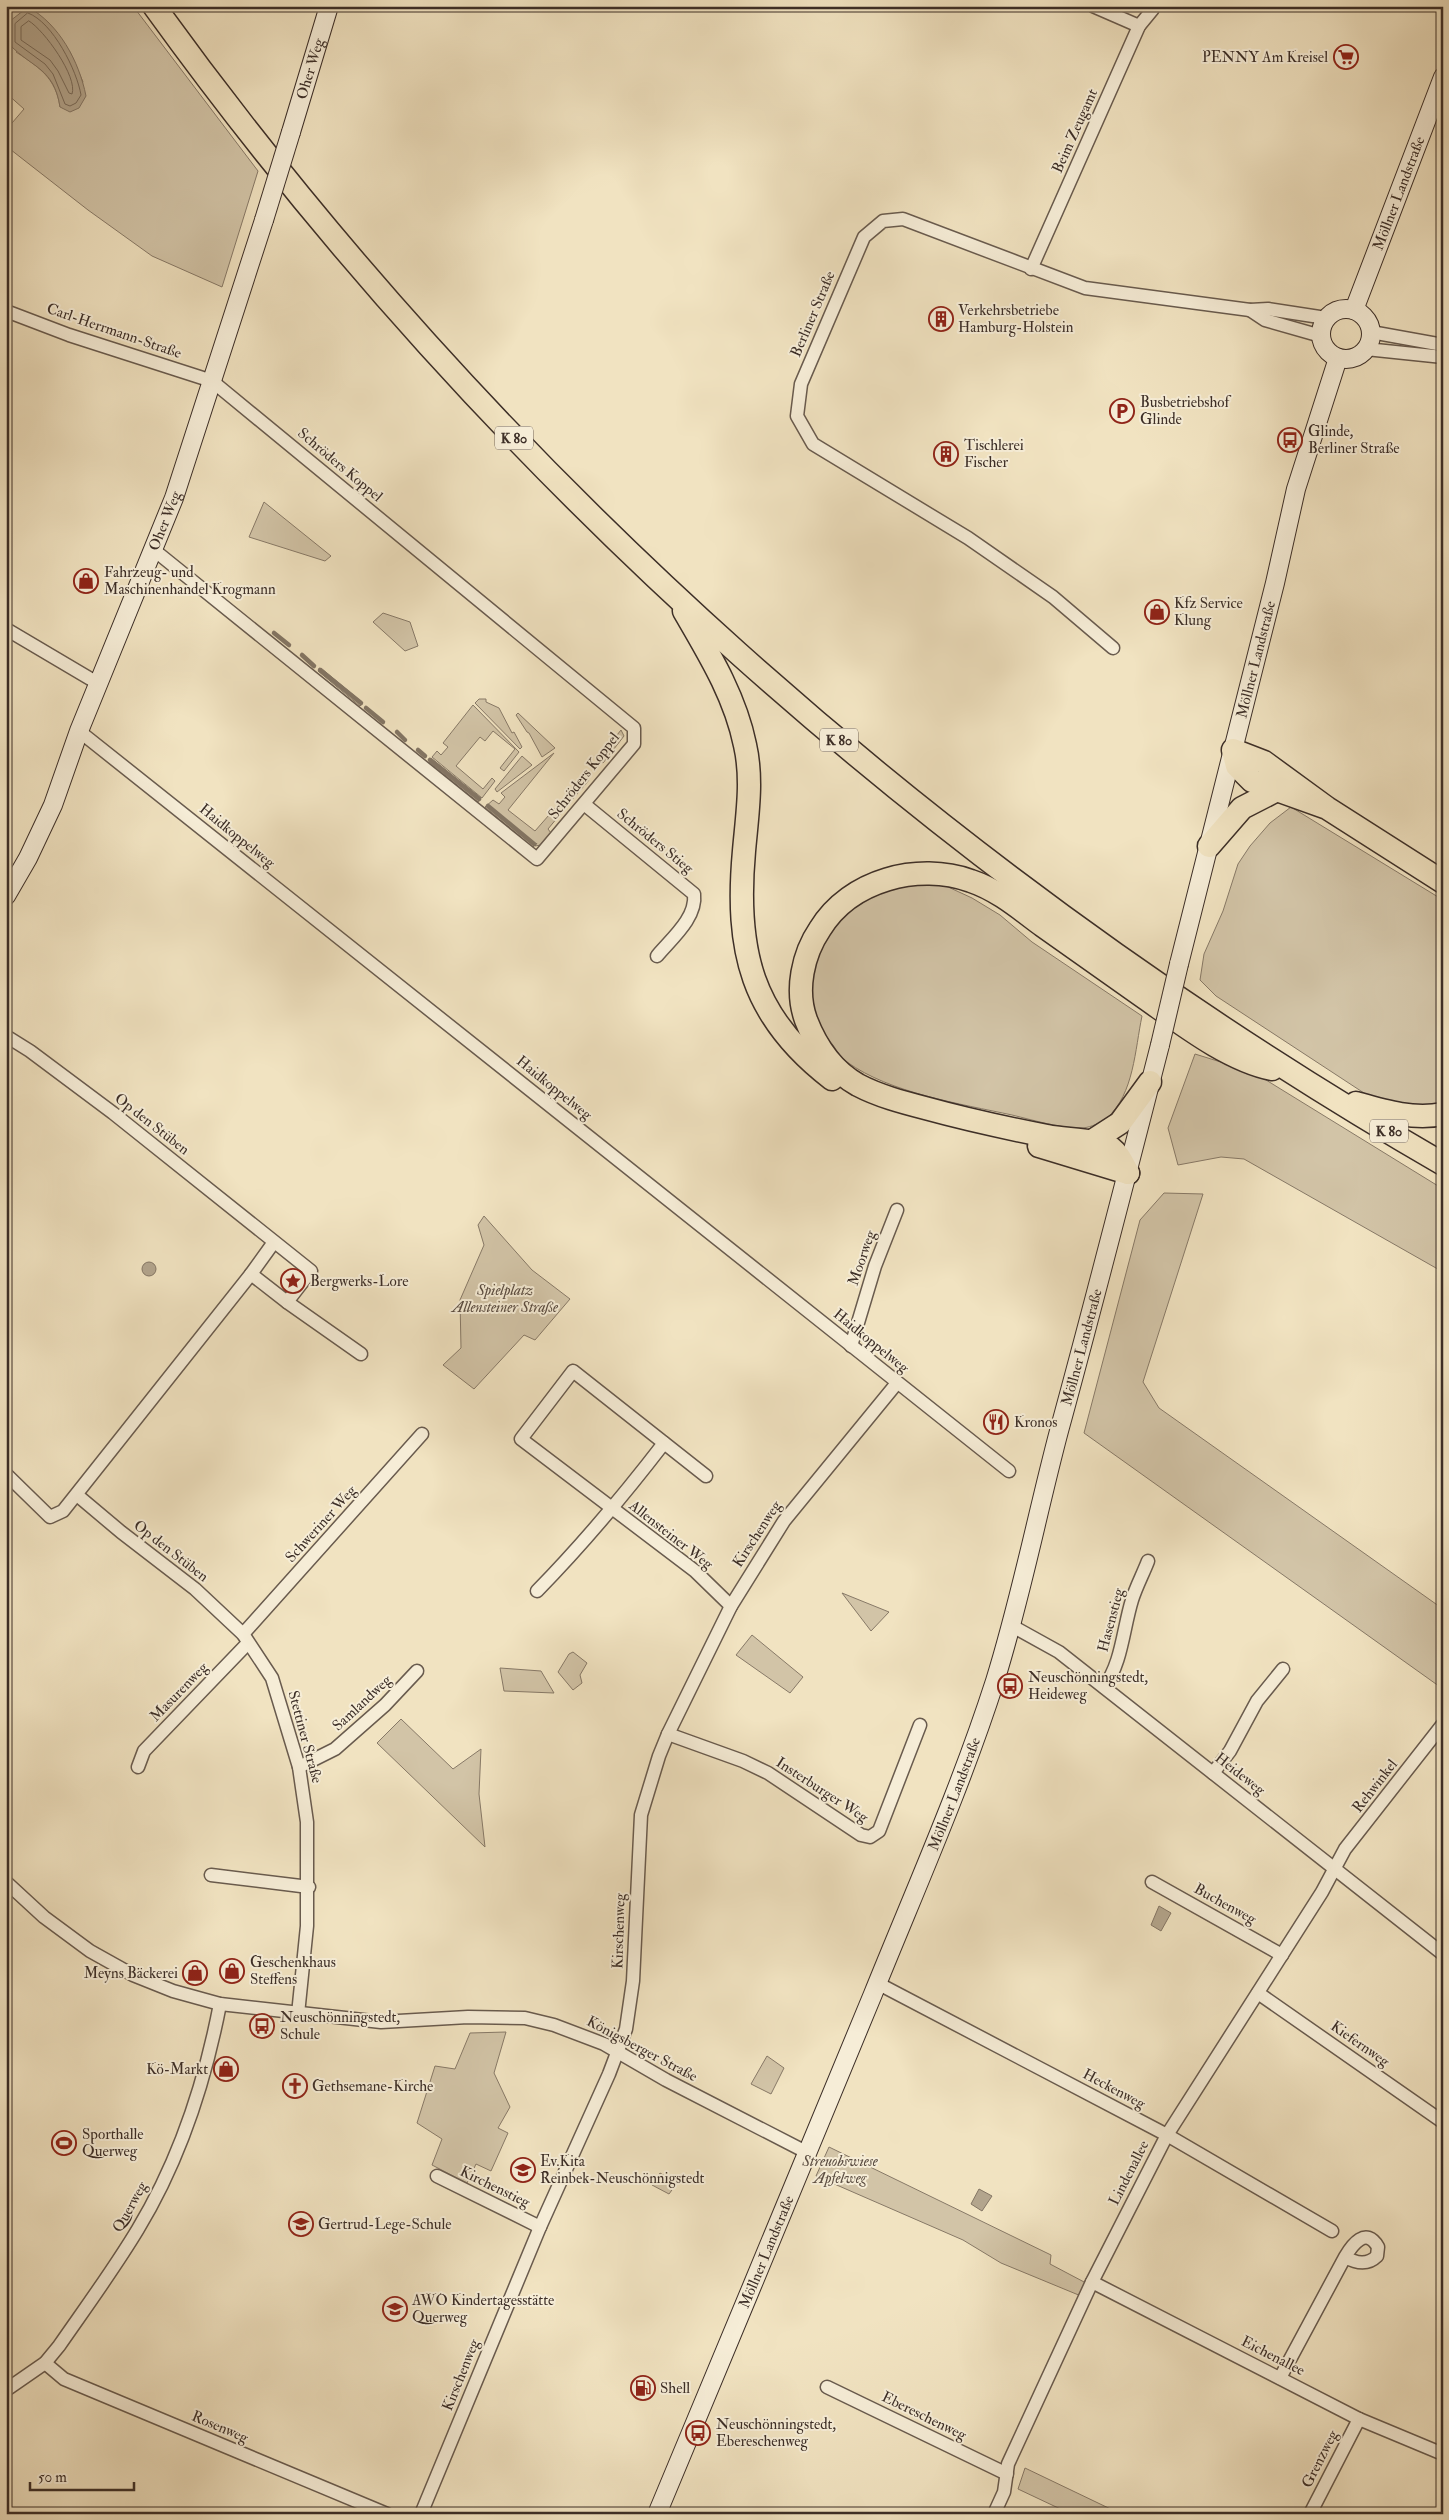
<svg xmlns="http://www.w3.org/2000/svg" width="1449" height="2520" viewBox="0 0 1449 2520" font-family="'IM FELL Double Pica',serif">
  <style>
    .green { fill: #d2c4a7; stroke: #877967; fill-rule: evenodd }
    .water { fill: #b3a58d; stroke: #837564 }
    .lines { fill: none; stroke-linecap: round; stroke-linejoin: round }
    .shore { stroke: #786a5a; stroke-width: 1 }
    .stream { stroke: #837564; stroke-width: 4.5 }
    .street-casing { stroke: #695b4e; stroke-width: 15 }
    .secondary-casing { stroke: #3c2e27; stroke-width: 20 }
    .highway-casing { stroke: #3c2e27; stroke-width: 25 }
    .street { stroke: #f6edd7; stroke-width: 12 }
    .secondary { stroke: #f6edd7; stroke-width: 18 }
    .highway { stroke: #f1e3c1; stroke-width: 22 }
    .secondary-bridge-casing { stroke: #3c2e27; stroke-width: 20; stroke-linecap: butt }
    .secondary-bridge { stroke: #f6edd7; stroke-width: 18 }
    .labels { text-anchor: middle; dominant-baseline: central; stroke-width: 4; stroke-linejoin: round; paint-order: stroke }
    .shield { fill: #f6edd7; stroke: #74675c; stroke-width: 1 }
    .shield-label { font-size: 14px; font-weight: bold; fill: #3c2e27 }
    .poi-label { font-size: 15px; fill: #3c2e27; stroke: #f6edd7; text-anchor: start }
    .street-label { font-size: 15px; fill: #3c2e27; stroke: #f6edd7 }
    .park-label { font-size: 15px; font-style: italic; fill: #5a4c41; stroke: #f6edd7 }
  </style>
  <rect width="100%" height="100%" fill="#f1e3c1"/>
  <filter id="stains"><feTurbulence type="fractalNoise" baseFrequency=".004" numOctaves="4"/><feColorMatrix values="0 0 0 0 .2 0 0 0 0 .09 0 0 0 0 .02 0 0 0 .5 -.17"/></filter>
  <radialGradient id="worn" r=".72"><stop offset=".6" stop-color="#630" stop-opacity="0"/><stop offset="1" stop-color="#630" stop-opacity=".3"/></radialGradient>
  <g class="green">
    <path d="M6,6H133L258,171L222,287L152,256L88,210L6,146V130L24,109L6,93ZM48,22L70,52L83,82L60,107C56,78 39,67 16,52Z"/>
    <polygon points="264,502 331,556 325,561 249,537"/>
    <polygon points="383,613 410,622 418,646 405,651 373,622"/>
    <polygon points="321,668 363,703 360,706 318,671"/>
    <polygon points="479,699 486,699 486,702 499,708 512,733 514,732 522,747 520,749 475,703"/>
    <polygon points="473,705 519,752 504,771 500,768 515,749 493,731 485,741 480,737 456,766 483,789 492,778 495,781 482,798 432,757 437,751 441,755 448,747 443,743"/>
    <polygon points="518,713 555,748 542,757 529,733 527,732 516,715"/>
    <polygon points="621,730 624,736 603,763 598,759"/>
    <polygon points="554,753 508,810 535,831 556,807 562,812 548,829 551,833 541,845 535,846 537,843 533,847 522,843 521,837 485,807 493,800 499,804 505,797 501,793"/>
    <polygon points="522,756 532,765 497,792 495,789"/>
    <polygon points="431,758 481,798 478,802 429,762"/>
    <polygon points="583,775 589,780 572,800 566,795"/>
    <polygon points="1291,807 1443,900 1443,1105 1403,1107 1367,1095 1216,996 1200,980 1204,954 1223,911 1238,864 1250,846 1270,823"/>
    <path d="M918,883L946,886L972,898L1000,915L1032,942L1142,1016C1135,1049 1134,1094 1107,1118C1101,1123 1091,1127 1083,1128C1062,1129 1033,1120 1012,1115C961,1104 890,1093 847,1062C841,1058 837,1051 833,1045C825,1036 815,1020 813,1009C806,972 823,930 851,906C870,890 894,888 918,883Z"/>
    <polygon points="1195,1054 1253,1072 1443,1189 1443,1272 1244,1159 1221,1157 1178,1165 1168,1128"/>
    <polygon points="1164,1193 1203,1194 1143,1382 1159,1408 1443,1609 1443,1689 1084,1433 1140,1220"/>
    <polygon points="484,1216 532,1270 570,1299 535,1340 524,1335 474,1389 443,1365 461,1348 460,1300 484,1245 478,1225"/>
    <polygon points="842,1593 889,1612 871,1631"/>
    <polygon points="752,1635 803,1677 790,1693 736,1655"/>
    <polygon points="573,1652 587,1663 580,1675 582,1683 573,1690 558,1672 569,1654"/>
    <polygon points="500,1668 541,1671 554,1693 504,1691"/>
    <polygon points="401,1719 453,1769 481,1749 479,1794 485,1847 377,1743"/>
    <polygon points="506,2032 494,2073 510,2107 498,2128 508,2133 491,2171 476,2164 467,2183 432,2165 442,2139 417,2123 435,2066 455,2069 470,2033"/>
    <polygon points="767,2056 784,2068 771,2094 751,2084"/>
    <polygon points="829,2147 1051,2255 1050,2264 1086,2283 1081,2296 1001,2263 963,2240 816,2176"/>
    <polygon points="660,2173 677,2183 669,2194 652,2185"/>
    <polygon points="1025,2468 1121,2514 1071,2514 1018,2489"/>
  </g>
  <g class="water">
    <path d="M28,7C59,24 79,61 86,96L79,108L70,112L60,107C54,68 32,68 10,45V21Z"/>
    <circle cx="149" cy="1269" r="7"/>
    <polygon points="1159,1906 1171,1913 1161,1931 1151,1925"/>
    <polygon points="979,2189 992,2196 982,2211 971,2204"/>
  </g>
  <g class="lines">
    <g class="shore">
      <path d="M28,13C53,22 77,71 81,95L76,103L70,106L65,104L53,74L45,64L15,42V24Z"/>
      <path d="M29,21C44,30 78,77 72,94L69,93L58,71L50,60L21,40V27Z"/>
    </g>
    <g class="stream">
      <polyline points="274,633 289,645"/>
      <polyline points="302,655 314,666"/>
      <polyline points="320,670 361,703"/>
      <polyline points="366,708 383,722"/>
      <polyline points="397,732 405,740"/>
      <polyline points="418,750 425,756"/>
      <polyline points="430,760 479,799"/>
      <polyline points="488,806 534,844"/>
    </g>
    <defs>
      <g id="street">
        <polyline points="1093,6 1139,26"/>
        <polyline points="1031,269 1139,26 1153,9"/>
        <polyline points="1250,310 1265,320 1321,336"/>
        <polyline points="6,311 69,335 212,381 634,728 634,744 537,859 154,550"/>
        <polyline points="1371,332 1443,345"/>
        <polyline points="1366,349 1443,357"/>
        <polyline points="6,629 99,684"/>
        <polyline points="1113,648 1053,597 968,538 813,444 797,416 801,384 864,237 883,221 903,219 1085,288 1250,310 1268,309 1326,318"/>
        <polyline points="79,731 1009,1471"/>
        <path d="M584,804L694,894C697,918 671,939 657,956"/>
        <polyline points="6,1036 30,1051 113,1113 311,1271 287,1302 251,1274 63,1511 50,1517 6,1474"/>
        <polyline points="251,1274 274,1242"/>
        <polyline points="287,1302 361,1354"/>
        <polyline points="851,1346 875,1266 897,1210"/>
        <polyline points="706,1476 573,1371 521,1439 695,1571 731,1606"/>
        <polyline points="77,1495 121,1532 195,1589 243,1634 272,1678 299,1767 307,1822 307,1926 298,2014"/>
        <path d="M537,1591C583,1544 624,1495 664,1443"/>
        <polyline points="1012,1626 1059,1652 1443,1954"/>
        <polyline points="243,1634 422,1434"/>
        <path d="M1104,1687C1122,1663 1123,1629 1132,1600C1136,1587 1143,1574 1148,1561"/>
        <polyline points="668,1734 743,1761 768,1773 861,1835 870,1837 879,1831 920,1725"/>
        <polyline points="138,1767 144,1751 248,1643"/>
        <polyline points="299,1767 335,1749 385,1705 417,1671"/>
        <polyline points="1213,1773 1230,1751 1257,1701 1283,1669"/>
        <polyline points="211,1875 309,1887"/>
        <polyline points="6,1882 44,1917 90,1951 133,1975 173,1991 220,2004 381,2022 468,2017 525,2018 554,2025 604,2044 666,2080 808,2153"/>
        <polyline points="1152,1882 1282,1955"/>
        <polyline points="877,1983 1167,2135 1332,2231"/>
        <polyline points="1258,1993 1443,2122"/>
        <polyline points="437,2176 540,2227"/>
        <polyline points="1092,2282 1359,2419 1443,2454"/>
        <polyline points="45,2363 64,2379 387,2514"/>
        <path d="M1280,2378L1345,2257C1352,2245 1366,2226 1378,2247L1377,2256C1367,2266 1356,2263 1345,2257"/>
        <polyline points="827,2387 1007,2474"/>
        <path d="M6,2390L45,2363L59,2346C86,2307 114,2269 138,2229C179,2161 205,2082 220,2004"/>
        <polyline points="421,2514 540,2227 609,2074 626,2029 633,1981 641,1815 659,1756 668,1734 731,1606 784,1521 897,1383"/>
        <polyline points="994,2514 1004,2492 1008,2464 1092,2282 1167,2135 1322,1892 1345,1849 1443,1724"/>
        <polyline points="1310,2514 1359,2419"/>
      </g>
      <g id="secondary">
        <path id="s1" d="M291,132L329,6"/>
        <circle cx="1346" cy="334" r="25"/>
        <path id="s2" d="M1354,310L1443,77"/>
        <path id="s3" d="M6,896L28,858L53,805L79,731L174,498L264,220"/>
        <path id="s4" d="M1179,964L1275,583L1296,489L1338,358"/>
        <path id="s5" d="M657,2514C729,2341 802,2167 873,1994C915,1890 961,1787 995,1681C1021,1598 1037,1514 1059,1431C1094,1303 1127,1174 1160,1045"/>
      </g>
      <g id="highway">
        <path d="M154,6C494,477 940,873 1443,1164"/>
        <path d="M684,611C709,654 735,696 745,745C753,780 747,816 744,851C735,950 751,1017 832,1079"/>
        <polyline points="1327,808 1252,781 1237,766 1233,750 1264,762 1327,808 1443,882"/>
        <polyline points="1209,846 1242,808 1275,791"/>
        <path d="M1356,1103C1384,1111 1413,1120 1443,1114"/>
        <polyline points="1089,1143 1120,1123 1150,1082"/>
        <polyline points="1039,1146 1128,1173"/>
        <path d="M1128,1173C1123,1164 1119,1154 1111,1148C1097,1139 1064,1140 1047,1136C1006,1128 965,1119 925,1108C902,1102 879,1096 858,1085C833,1071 816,1046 806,1020C795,990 803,954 820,929C850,880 918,862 971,881C998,890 1020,909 1043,926C1077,950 1111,974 1145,998C1182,1024 1228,1060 1272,1069"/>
      </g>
    </defs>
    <use href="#street" class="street-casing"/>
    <use href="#secondary" class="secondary-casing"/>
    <use href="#highway" class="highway-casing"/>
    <use href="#street" class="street"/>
    <use href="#secondary" class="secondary"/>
    <use href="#highway" class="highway"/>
    <defs>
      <g id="secondary-bridge">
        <polyline points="264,220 291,132"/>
        <polyline points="1160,1045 1179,964"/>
      </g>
    </defs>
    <use href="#secondary-bridge" class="secondary-bridge-casing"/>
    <use href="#secondary-bridge" class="secondary-bridge"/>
  </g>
  <defs>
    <symbol id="supermarket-ring" viewBox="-11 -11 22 22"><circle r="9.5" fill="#f6edd7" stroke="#8f2418" stroke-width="1.5"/><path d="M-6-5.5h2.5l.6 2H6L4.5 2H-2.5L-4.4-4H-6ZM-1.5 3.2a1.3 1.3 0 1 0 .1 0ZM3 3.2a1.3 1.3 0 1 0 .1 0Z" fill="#8f2418"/></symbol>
    <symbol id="building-ring" viewBox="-11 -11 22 22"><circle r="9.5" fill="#f6edd7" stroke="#8f2418" stroke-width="1.5"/><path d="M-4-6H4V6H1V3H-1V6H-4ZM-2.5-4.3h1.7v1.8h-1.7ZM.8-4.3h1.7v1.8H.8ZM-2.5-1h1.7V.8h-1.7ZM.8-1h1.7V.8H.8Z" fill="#8f2418"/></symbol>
    <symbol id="parking-ring" viewBox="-11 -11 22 22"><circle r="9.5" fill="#f6edd7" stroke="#8f2418" stroke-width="1.5"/><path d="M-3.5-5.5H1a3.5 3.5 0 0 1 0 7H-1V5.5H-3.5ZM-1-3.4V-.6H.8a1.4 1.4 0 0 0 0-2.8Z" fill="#8f2418"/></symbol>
    <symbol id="bus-ring" viewBox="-11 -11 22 22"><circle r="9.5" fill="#f6edd7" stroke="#8f2418" stroke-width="1.5"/><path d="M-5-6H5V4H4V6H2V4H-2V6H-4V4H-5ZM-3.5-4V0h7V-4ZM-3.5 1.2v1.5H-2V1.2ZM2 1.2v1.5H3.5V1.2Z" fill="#8f2418"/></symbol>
    <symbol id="shop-ring" viewBox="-11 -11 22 22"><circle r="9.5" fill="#f6edd7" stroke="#8f2418" stroke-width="1.5"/><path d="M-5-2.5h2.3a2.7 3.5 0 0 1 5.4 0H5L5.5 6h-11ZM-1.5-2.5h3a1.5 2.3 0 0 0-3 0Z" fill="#8f2418"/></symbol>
    <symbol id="sight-ring" viewBox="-11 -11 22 22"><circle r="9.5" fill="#f6edd7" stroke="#8f2418" stroke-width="1.5"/><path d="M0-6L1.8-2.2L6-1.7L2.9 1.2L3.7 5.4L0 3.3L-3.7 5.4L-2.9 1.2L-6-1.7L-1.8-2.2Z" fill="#8f2418"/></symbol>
    <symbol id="restaurant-ring" viewBox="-11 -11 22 22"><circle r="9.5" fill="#f6edd7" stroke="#8f2418" stroke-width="1.5"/><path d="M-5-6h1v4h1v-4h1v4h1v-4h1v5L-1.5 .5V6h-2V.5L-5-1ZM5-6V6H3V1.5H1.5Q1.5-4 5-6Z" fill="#8f2418"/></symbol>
    <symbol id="church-ring" viewBox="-11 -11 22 22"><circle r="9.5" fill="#f6edd7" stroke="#8f2418" stroke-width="1.5"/><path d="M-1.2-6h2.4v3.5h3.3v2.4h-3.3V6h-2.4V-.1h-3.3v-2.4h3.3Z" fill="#8f2418"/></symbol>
    <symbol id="stadium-ring" viewBox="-11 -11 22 22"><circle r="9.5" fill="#f6edd7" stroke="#8f2418" stroke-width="1.5"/><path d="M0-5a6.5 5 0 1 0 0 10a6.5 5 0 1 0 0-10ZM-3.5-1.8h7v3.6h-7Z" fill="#8f2418"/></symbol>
    <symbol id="school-ring" viewBox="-11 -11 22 22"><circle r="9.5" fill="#f6edd7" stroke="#8f2418" stroke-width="1.5"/><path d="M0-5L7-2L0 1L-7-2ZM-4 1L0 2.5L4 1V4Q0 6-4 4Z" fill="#8f2418"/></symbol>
    <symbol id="fuel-ring" viewBox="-11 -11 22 22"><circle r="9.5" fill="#f6edd7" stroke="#8f2418" stroke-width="1.5"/><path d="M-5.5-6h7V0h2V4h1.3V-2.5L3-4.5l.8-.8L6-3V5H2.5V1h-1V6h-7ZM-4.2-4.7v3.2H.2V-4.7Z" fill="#8f2418"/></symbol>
  </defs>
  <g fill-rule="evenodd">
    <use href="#supermarket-ring" x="1332" y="43" width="28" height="28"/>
    <use href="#building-ring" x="927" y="305" width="28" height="28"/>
    <use href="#parking-ring" x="1108" y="397" width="28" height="28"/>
    <use href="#bus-ring" x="1276" y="426" width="28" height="28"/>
    <use href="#building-ring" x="932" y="440" width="28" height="28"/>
    <use href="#shop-ring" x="72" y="567" width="28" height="28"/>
    <use href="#shop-ring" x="1143" y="598" width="28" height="28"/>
    <use href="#sight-ring" x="279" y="1267" width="28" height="28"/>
    <use href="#restaurant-ring" x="982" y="1408" width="28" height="28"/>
    <use href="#bus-ring" x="996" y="1672" width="28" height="28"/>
    <use href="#shop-ring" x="218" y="1957" width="28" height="28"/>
    <use href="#shop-ring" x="181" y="1959" width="28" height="28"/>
    <use href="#bus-ring" x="248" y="2012" width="28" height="28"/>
    <use href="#shop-ring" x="212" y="2055" width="28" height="28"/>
    <use href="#church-ring" x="281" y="2072" width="28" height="28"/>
    <use href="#stadium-ring" x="50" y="2129" width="28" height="28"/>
    <use href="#school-ring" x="509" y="2156" width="28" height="28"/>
    <use href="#school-ring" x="287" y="2210" width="28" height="28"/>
    <use href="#school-ring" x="381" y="2295" width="28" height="28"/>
    <use href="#fuel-ring" x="629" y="2374" width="28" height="28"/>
    <use href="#bus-ring" x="684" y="2419" width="28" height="28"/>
  </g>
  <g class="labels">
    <g class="shield">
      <rect x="495" y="426.5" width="38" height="23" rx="4"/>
      <rect x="820" y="728.5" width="38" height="23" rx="4"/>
      <rect x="1370" y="1119.5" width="38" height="23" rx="4"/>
    </g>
    <g class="shield-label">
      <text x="514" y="438">K 80</text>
      <text x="839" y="740">K 80</text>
      <text x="1389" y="1131">K 80</text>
    </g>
    <g class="poi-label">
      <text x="1328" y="57" text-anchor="end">PENNY Am Kreisel</text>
      <text x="958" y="310">Verkehrsbetriebe<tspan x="958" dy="17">Hamburg-Holstein</tspan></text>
      <text x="1140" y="402">Busbetriebshof<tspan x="1140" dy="17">Glinde</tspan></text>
      <text x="1308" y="431">Glinde,<tspan x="1308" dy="17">Berliner Straße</tspan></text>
      <text x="964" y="445">Tischlerei<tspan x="964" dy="17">Fischer</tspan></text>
      <text x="104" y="572">Fahrzeug- und<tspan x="104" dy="17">Maschinenhandel Krogmann</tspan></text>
      <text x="1174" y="603">Kfz Service<tspan x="1174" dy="17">Klung</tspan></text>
      <text x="310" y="1281">Bergwerks-Lore</text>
      <text x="1014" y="1422">Kronos</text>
      <text x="1028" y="1677">Neuschönningstedt,<tspan x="1028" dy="17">Heideweg</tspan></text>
      <text x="250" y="1962">Geschenkhaus<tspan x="250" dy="17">Steffens</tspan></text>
      <text x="178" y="1973" text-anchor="end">Meyns Bäckerei</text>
      <text x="280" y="2017">Neuschönningstedt,<tspan x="280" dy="17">Schule</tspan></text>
      <text x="208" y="2069" text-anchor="end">Kö-Markt</text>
      <text x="312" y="2086">Gethsemane-Kirche</text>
      <text x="82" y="2134">Sporthalle<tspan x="82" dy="17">Querweg</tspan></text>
      <text x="540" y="2161">Ev.Kita<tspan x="540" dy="17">Reinbek-Neuschönnigstedt</tspan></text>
      <text x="318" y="2224">Gertrud-Lege-Schule</text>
      <text x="412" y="2300">AWO Kindertagesstätte<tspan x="412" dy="17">Querweg</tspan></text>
      <text x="660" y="2388">Shell</text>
      <text x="716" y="2424">Neuschönningstedt,<tspan x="716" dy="17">Ebereschenweg</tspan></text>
    </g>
    <g class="street-label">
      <text stroke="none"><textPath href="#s1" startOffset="66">Oher Weg</textPath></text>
      <text transform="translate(1075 131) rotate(-66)">Beim Zeugamt</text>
      <text stroke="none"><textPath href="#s2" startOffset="125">Möllner Landstraße</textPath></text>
      <text transform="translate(813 314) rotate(-67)">Berliner Straße</text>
      <text transform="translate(114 331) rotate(19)">Carl-Herrmann-Straße</text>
      <text transform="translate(340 465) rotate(40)">Schröders Koppel</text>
      <text stroke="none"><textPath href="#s3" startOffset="408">Oher Weg</textPath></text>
      <text stroke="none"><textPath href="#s4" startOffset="314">Möllner Landstraße</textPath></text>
      <text transform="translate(584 776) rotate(-52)">Schröders Koppel</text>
      <text transform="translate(237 836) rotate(39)">Haidkoppelweg</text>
      <text transform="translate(655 841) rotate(39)">Schröders Stieg</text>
      <text transform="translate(554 1088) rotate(39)">Haidkoppelweg</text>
      <text transform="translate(152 1124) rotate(38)">Op den Stüben</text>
      <text transform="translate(862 1258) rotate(-71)">Moorweg</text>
      <text transform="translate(871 1341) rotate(39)">Haidkoppelweg</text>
      <text stroke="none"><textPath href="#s5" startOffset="1244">Möllner Landstraße</textPath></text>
      <text transform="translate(321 1524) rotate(-48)">Schweriner Weg</text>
      <text transform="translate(757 1534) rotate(-57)">Kirschenweg</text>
      <text transform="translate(671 1535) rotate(38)">Allensteiner Weg</text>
      <text transform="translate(171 1551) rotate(38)">Op den Stüben</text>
      <text transform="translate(1111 1620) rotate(-75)">Hasenstieg</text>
      <text transform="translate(179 1692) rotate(-46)">Masurenweg</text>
      <text transform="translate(362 1703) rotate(-43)">Samlandweg</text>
      <text transform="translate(305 1737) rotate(75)">Stettiner Straße</text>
      <text transform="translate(1240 1774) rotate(38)">Heideweg</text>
      <text transform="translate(1375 1786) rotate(-52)">Rehwinkel</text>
      <text transform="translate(822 1790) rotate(33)">Insterburger Weg</text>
      <text stroke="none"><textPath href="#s5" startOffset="779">Möllner Landstraße</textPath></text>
      <text transform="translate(1225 1904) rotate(29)">Buchenweg</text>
      <text transform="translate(619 1931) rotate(-88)">Kirschenweg</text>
      <text transform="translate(1360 2044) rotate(35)">Kiefernweg</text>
      <text transform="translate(642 2049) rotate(28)">Königsberger Straße</text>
      <text transform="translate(1114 2089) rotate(28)">Heckenweg</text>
      <text transform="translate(1129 2173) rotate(-63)">Lindenallee</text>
      <text transform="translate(495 2187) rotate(26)">Kirchenstieg</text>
      <text transform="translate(130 2207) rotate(-61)">Querweg</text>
      <text stroke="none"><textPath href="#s5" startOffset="284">Möllner Landstraße</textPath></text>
      <text transform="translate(1273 2356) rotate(27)">Eichenallee</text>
      <text transform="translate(461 2375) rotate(-68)">Kirschenweg</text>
      <text transform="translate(924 2416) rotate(26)">Ebereschenweg</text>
      <text transform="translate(220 2427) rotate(23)">Rosenweg</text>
      <text transform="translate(1320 2459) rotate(-63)">Grenzweg</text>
    </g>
    <g class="park-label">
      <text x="505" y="1290">Spielplatz<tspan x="505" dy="17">Allensteiner Straße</tspan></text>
      <text x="840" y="2161">Streuobswiese<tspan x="840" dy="17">Apfelweg</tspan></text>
    </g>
  </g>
  <rect width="1449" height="2520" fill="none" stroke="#f1e3c1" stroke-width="25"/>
  <rect x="8" y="8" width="1434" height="2505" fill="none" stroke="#3c2e27" stroke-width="2.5"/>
  <rect x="12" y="12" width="1424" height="2495" fill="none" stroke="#3c2e27"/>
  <path d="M30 2482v8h104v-8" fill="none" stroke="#3c2e27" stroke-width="2.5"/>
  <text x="38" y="2482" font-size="15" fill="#3c2e27" stroke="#f6edd7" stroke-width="4" paint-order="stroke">50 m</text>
  <rect width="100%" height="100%" filter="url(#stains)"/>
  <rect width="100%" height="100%" fill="url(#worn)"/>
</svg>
